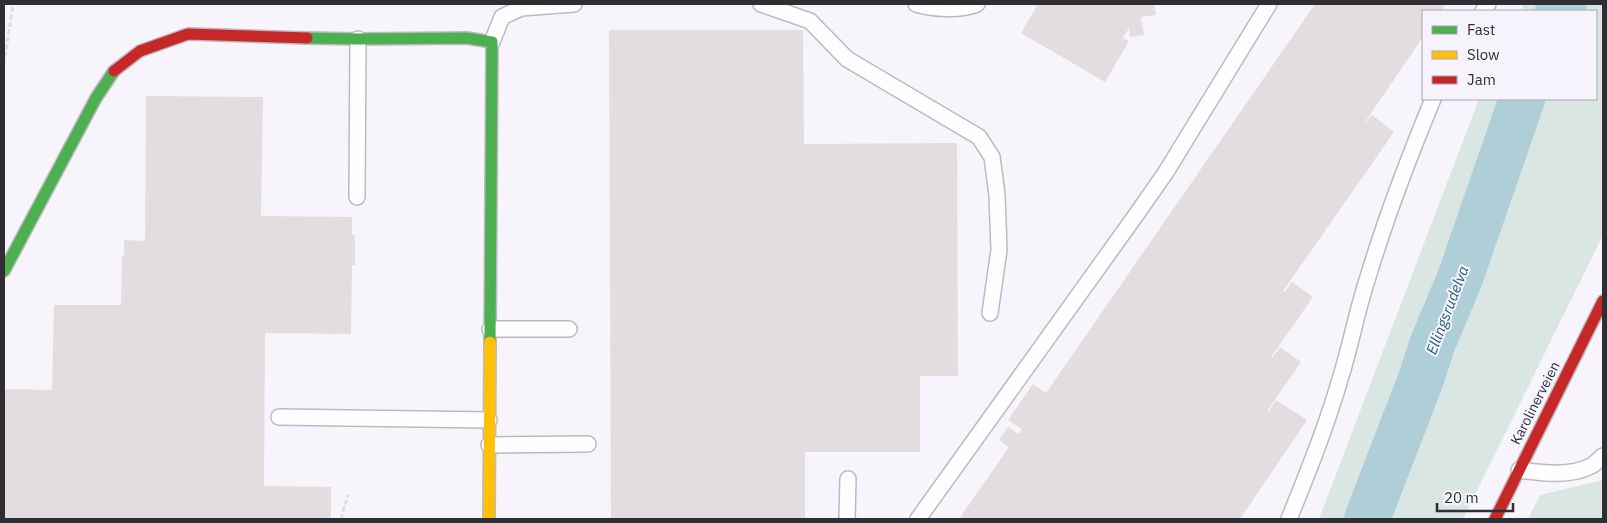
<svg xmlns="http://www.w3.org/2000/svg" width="1607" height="523" viewBox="0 0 1607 523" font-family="'IBM Plex Sans',sans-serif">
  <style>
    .green { fill: #d9e6e2 }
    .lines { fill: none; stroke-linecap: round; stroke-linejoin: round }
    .river { stroke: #aeced8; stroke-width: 46 }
    .building { fill: #e2ddde }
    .lane-casing { stroke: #bcbac0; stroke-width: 18 }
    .fast-casing { stroke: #bcbac0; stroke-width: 14 }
    .slow-casing { stroke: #bcbac0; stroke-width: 14 }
    .jam-casing { stroke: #bcbac0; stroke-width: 14 }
    .path { stroke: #dedddf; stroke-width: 3; stroke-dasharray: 5 2.5; stroke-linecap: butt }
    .lane { stroke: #fefefe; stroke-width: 15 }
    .fast { stroke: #4caf50; stroke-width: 11 }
    .slow { stroke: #ffc107; stroke-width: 11 }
    .jam { stroke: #c62828; stroke-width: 11 }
    .labels { text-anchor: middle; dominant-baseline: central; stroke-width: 4; stroke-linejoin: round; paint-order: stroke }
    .street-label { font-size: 14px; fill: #302e34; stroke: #f6f3fd }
    .water-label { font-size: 15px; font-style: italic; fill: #22606e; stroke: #f6f3fd }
  </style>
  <rect width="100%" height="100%" fill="#f7f5fb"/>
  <g class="green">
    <polygon points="1524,4 1603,4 1603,235 1463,519 1319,519 1479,99 1596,99 1596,11 1520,11"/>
    <polygon points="1603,480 1603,519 1528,519 1540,495"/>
  </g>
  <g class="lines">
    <g class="river">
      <polyline points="1558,11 1564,4"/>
      <polyline points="1367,519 1421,379 1432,345 1460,278 1522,99"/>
    </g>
  </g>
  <g class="building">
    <polygon points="1038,4 1154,4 1156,15 1141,17 1144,35 1130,37 1129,28 1123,38 1129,41 1105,82 1021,33"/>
    <polygon points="1315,4 1446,4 1441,11 1423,11 1423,37 1363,125 1372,115 1394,132 1283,291 1285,292 1292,282 1313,297 1271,357 1272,358 1280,347 1301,362 1267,411 1268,412 1276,400 1307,420 1240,519 959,519 1009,447 999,440 1008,427 1018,434 1022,429 1008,420 1033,384 1046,393"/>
    <polygon points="609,30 803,30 804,144 957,143 958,376 920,376 920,452 805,452 805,519 611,519"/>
    <polygon points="146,96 263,97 261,216 352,217 352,235 355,235 355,265 352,265 351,334 265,333 264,486 331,487 331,519 4,519 4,389 52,390 54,305 121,305 122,256 124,255 124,240 145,241"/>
  </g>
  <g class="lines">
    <defs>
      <g id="lane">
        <polyline points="761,4 810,21 847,59 979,137 992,157 997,195 999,250 990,313"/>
        <path d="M916,4C934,9 959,11 977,4"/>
        <polyline points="1483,11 1488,4"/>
        <polyline points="492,42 502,17 521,8 574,4"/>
        <polyline points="357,197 358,39"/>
        <polyline points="490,329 569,329"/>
        <polyline points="279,417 489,420"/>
        <polyline points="489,445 588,444"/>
        <path d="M1519,470C1542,473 1569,477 1591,466C1595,464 1599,459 1603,456"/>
        <polyline points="847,519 848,479"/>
        <polyline points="918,519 1136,215 1166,172 1269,4"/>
        <path d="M1289,519C1308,472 1327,425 1341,376C1351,344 1357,310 1368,277C1386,217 1409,157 1433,99"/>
      </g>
      <g id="fast">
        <polyline points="307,38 358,39 467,38 492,42 490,342"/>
        <polyline points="4,271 96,98 114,71"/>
      </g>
      <polyline id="slow" points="489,519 490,342"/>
      <g id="jam">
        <polyline points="114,71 140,51 188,34 307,38"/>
        <polyline points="1495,519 1603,301"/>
      </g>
    </defs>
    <use href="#lane" class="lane-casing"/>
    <use href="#fast" class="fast-casing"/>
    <use href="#slow" class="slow-casing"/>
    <use href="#jam" class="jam-casing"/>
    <g class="path">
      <polyline points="4,64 13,4"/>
      <polyline points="342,519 342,514 348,495"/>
    </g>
    <use href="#lane" class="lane"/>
    <use href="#fast" class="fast"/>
    <use href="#slow" class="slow"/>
    <use href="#jam" class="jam"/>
  </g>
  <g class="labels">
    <g class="street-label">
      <text transform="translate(1535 403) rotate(-63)">Karolinerveien</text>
    </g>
    <g class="water-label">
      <text transform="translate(1447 310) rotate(-69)">Ellingsrudelva</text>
    </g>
  </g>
  <rect width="1607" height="523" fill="none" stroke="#302e34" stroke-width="10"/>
  <rect x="1422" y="10" width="175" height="90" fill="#f6f3fd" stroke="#a7a4ad"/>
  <rect x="1432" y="26" width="25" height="8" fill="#4caf50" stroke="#a7a4ad"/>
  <text x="1467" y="35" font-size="15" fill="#302e34">Fast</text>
  <rect x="1432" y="51" width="25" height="8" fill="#ffc107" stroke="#a7a4ad"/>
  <text x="1467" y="60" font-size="15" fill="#302e34">Slow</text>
  <rect x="1432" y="76" width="25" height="8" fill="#c62828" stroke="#a7a4ad"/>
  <text x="1467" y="85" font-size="15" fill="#302e34">Jam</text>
  <path d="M1437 503v8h76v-8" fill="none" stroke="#302e34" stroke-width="2.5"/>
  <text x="1444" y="503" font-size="15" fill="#302e34" stroke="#f6f3fd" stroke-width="4" paint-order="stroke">20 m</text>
</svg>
